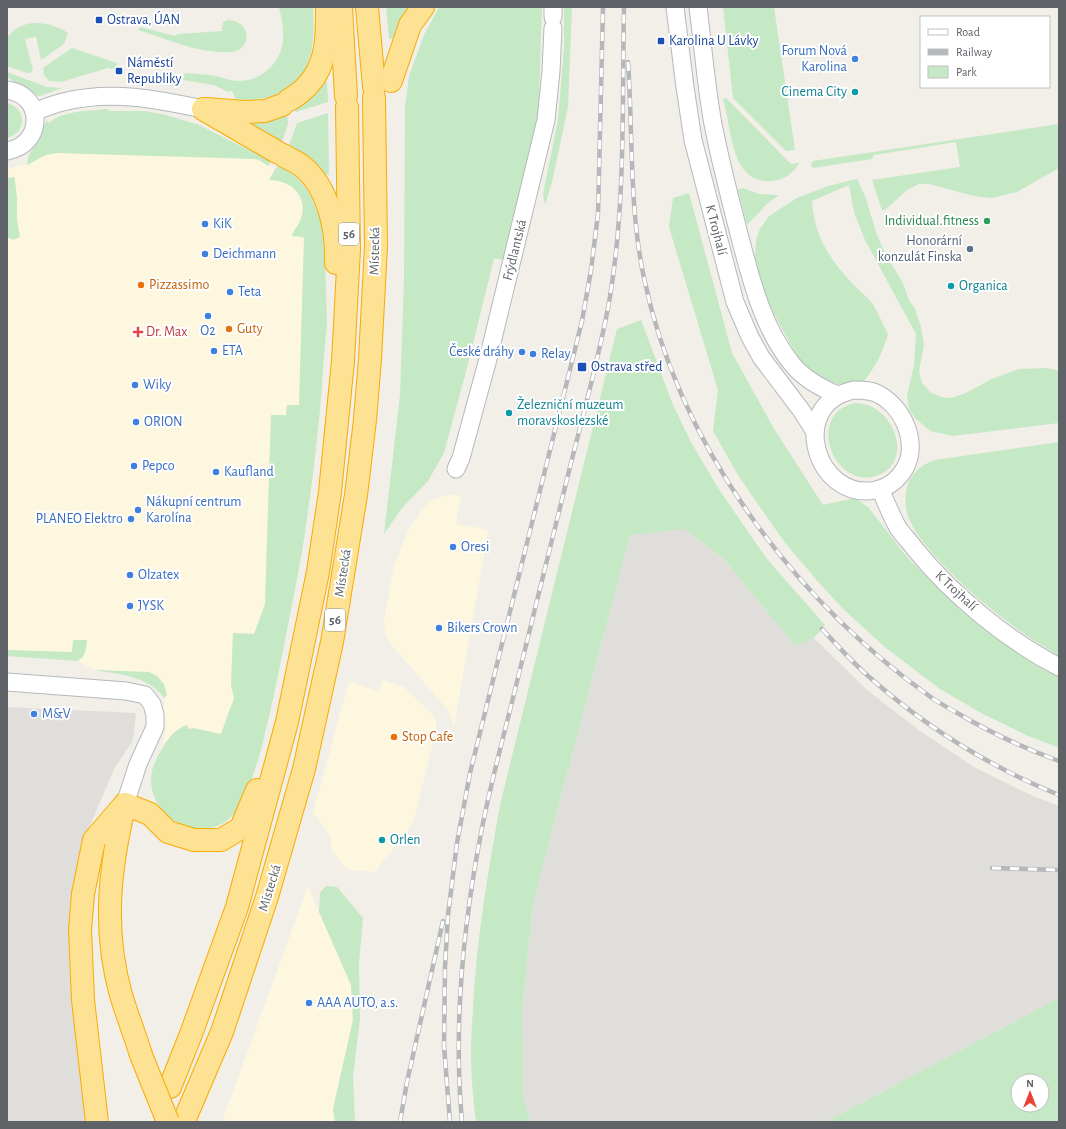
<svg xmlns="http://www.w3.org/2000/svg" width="1066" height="1129" viewBox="0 0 1066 1129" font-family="'Alegreya Sans',sans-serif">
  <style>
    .commercial { fill: #fef7e0 }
    .industrial { fill: #e0deda }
    .green { fill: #c5e8c5; fill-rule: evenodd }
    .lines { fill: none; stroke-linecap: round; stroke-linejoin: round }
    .minor-casing { stroke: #b5b8bc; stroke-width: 19 }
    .highway-casing { stroke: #f9ab00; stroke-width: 24 }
    .minor { stroke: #fff; stroke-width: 17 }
    .highway { stroke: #fde293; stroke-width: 22 }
    .rail-casing { stroke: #b6b7b8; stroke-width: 4.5 }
    .rail { stroke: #fff; stroke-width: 3; stroke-dasharray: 9; stroke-linecap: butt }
    .highway-bridge-casing { stroke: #f9ab00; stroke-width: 24; stroke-linecap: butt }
    .highway-bridge { stroke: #fde293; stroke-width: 22 }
    .transit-dot { fill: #1a4fb4; stroke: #fff; stroke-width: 1.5 }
    .shop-dot { fill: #3f7fe0; stroke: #fff; stroke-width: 1.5 }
    .culture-dot { fill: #0f9aa8; stroke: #fff; stroke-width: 1.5 }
    .leisure-dot { fill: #2e9e5b; stroke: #fff; stroke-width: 1.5 }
    .service-dot { fill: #5c6f8a; stroke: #fff; stroke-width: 1.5 }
    .food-dot { fill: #e8710a; stroke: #fff; stroke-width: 1.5 }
    .health-dot { fill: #e0444e; stroke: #fff; stroke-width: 1.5 }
    .labels { text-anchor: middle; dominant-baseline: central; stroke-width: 4; stroke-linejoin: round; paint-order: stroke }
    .shield { fill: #fff; stroke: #8f9295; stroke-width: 1 }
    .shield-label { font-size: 13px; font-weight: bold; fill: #5f6368 }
    .transit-label { font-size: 14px; fill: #164399; stroke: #fff; text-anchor: start }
    .shop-label { font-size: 14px; fill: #366cbe; stroke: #fff; text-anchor: start }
    .culture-label { font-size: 14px; fill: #0d838f; stroke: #fff; text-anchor: start }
    .leisure-label { font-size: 14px; fill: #27864d; stroke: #fff; text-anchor: end }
    .street-label { font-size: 14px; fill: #5f6368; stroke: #fff }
    .service-label { font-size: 14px; fill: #4e5e75; stroke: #fff; text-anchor: end }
    .food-label { font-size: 14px; fill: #c56008; stroke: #fff; text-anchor: start }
    .health-label { font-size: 14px; fill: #be3a42; stroke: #fff; text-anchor: start }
  </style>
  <rect width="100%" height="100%" fill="#f1efe8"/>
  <g class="commercial">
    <polygon points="57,151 257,158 274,169 269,179 284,182 291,185 296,191 303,205 301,219 292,235 303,237 304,239 299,405 287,405 286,415 271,415 265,604 254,634 233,633 231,685 234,698 221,734 193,728 188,729 187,725 169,738 162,749 166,727 164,710 165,696 157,687 138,677 105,670 92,669 77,660 7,655 7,169 28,164 48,153"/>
    <polygon points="450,494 461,496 456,524 479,528 488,531 454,727 448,710 390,643 385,633 384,620 394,567 409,528 430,500"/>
    <polygon points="382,680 404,687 432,714 436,721 436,730 415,816 410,827 402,840 386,857 375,872 351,870 346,868 332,851 330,835 313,813 349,681 378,692"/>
    <polygon points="308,886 351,985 353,1020 333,1109 335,1122 222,1122"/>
  </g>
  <g class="industrial">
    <polygon points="684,529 724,559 795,646 814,638 867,690 920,731 974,767 1033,796 1059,806 1059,998 826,1122 531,1122 523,1098 522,1013 533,903 630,535"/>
    <polygon points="7,707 136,713 133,740 114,769 86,835 88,1122 7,1122"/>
  </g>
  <g class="green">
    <path d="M279,7H316L313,8C314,24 314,41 310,57C301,89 267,104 236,99L232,91L228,92L214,85L183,80L185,73C195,74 206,74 216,76C224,78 231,81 240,81C263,81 283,60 283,38C284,28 281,17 279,7Z"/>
    <polygon points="386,7 414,7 397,37 389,39"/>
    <polygon points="439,7 542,7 538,127 508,261 494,258 468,364 444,453 428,481 402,508 384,534 400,395 404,279 405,108 409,76 424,35"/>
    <polygon points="564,7 572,7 568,107 552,182 545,205 543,194 558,120 564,48"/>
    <polygon points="723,7 774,7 795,150 786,151 733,98"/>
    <path d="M228,20C231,20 235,21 237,22C253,30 248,51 231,52C199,54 168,39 138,30L141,27L175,36L178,34L222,31L223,22Z"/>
    <path d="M34,23C47,23 57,26 68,33L64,44L41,60L36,37L25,39L33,70L30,73H27L7,66V38C14,28 23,24 34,23Z"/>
    <polygon points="72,48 117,63 115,69 108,68 61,82 49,81 44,75 43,68"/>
    <polygon points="7,72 47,87 62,88 40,96 34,95 10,79 7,76"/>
    <polygon points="323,82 327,82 328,102 296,112 295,109 311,97"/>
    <path d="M726,98L791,164L799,163C794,173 784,180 772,181C730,185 732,127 723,99Z"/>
    <path d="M7,103C27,108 27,133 7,138Z"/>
    <path d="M108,109L109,111H145L166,115L199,125L271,161L268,166L259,160L254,159L57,153L46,155L27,165C28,152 33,150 38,139C41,133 42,127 47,121L49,123C64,110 89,111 108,109Z"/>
    <polygon points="328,113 329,175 324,175 308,157 289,146 297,123"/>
    <polygon points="287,114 288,124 282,142 246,124 246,123"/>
    <polygon points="1059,124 1059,168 1017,192 992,198 974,196 929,184 919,184 907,190 885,210 882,210 872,180 960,167 956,142 874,155 872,159 813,168 811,165 813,161"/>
    <path d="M278,165C299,176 309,188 317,212L319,211L320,216C324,239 325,263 326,287C326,299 327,311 327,323C325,344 323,365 322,387C318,436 312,484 305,533C301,561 295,588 290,615C283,651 276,686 268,721C264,735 262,750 257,763C251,781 246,799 234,814C204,849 143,817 152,771C154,763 158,756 162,749C168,738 175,729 187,725L188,729L193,728L221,734L234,698L231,685L233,633L254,634L265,604L271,415H286L287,405H299L304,239L303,237L292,236C294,229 299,225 301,219C309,195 290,180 269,180Z"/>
    <polygon points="14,177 15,180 17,198 17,220 20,237 13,240 7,237 7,183 8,178"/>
    <path d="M857,179L865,196L877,235L886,255L903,283L909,300L915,309L921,327L924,345L919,371L922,383L930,392L941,397L951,398L964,394L992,379L1019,369L1047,368L1059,371V423L953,436L930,431L915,418L909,409L907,396L914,365L916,334L865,240L854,212L849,185L812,201C814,235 828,257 851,282C858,290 868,297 874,306C879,315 883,325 888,334C882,355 876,365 863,383L838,384L817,376L799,360L767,301L755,257L756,240L760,229L769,216L797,198L828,186Z"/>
    <polygon points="743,188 759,194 779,195 767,204 747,225 738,189"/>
    <polygon points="689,193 732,353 773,427 823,505 855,498 868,507 907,557 960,610 994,637 1031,662 1059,677 1059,748 1026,735 983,714 940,689 886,648 842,608 815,578 786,544 764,513 738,475 713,431 718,390 669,227 673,198"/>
    <path d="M641,320L673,405L691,442L718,488L767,559L825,625L814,638L795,646L724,559L684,529L630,535L533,903L522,1013L523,1098L531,1122H476C473,1099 471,1076 471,1052C471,1038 472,1024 473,1010C476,941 488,873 500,805L617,329Z"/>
    <path d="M855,403C894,403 916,463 876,476C833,489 805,414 855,403Z"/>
    <path d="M1059,442V656C1017,631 979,602 945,567C931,552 915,535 908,516C905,508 905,500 906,492C908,476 920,465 935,460Z"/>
    <path d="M73,640H87C86,649 86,656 78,661L7,656V650L72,652Z"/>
    <path d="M94,670L149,672L157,676L164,684L167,695L164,698C149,676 118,674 94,670Z"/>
    <polygon points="326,886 337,887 363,918 359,964 360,1019 353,1076 355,1122 335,1122 333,1109 353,1020 351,985 319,912 320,893"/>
    <path d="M1059,998V1122H826ZM1018,1081H1042V1105H1018Z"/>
  </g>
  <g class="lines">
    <defs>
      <g id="minor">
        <polyline points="675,7 685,87 693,140 735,302 750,337 761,357 801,410 815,432"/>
        <path d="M698,7C703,46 706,86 713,124C720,161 730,198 739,234C751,279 762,327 792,364C804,379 820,387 837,395"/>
        <polyline points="553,17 553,7"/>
        <path d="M7,90C45,95 44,145 7,151"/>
        <path d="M34,112C44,108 54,104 63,102C112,90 156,99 203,109"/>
        <path d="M854,390C863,390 872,390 880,395C906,410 921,449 901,474C895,482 886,488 876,490C816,502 786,404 854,390Z"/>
        <polyline points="456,469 461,458 488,359 546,120 551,71 553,28"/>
        <path d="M880,489C886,502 891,515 898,528C903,535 910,542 915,549C952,595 1007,640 1059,667"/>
        <polyline points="7,682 126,691 145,695 152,704 155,715 155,727 138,764 125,804"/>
      </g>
      <g id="highway">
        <polyline points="341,7 346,96"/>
        <polyline points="367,7 374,87"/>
        <polyline points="391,81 410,25 423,7"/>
        <path d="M289,100C294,97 300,93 304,89C328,67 327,37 327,7"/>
        <polyline points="203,109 277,152"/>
        <polyline points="206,109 245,112 265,111 282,105"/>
        <path d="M283,155C289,159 297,162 302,166C329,188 337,230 336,263"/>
        <polyline points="125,804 150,814 168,832 194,840 221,840 241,828 257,790"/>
        <path d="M124,808C109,871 103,931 121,995C127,1015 135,1035 141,1055"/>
        <polyline points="170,1087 191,1034 237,907 287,722 318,572 330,492 343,361 349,249 347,107"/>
        <polyline points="184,1121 222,1032 267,897 304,769 332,642 356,495 365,420 370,359 376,246 374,98"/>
        <polyline points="97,1122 83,1000 80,930 83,894 94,840 125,804"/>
      </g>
    </defs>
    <use href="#minor" class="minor-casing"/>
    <use href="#highway" class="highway-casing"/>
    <use href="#minor" class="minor"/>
    <use href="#highway" class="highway"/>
    <defs>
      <g id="rail">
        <path d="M628,62C633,134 629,208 644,278C679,446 794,600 932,698C941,704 950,709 959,714C991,733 1024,748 1059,761"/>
        <path d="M822,629C837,645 851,661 867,675C924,726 988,766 1059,795"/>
        <polyline points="992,868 1059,870"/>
        <polyline points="400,1122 407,1082 443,921"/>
        <polyline points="450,1122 444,1046 445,967 448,915 457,843 470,773 582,321 591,270 598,214 603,7"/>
        <path d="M462,1122C453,1023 463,925 482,828C490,787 501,746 511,706C531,625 551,544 571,463C584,412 598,360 608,308C626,209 622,107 624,7"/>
      </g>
    </defs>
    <use href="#rail" class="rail-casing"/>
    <use href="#rail" class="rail"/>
    <defs>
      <polyline id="highway-bridge" points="141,1055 168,1122"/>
    </defs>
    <use href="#highway-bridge" class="highway-bridge-casing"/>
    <use href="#highway-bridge" class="highway-bridge"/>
  </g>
  <g class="transit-dot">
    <rect x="95" y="16" width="8" height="8" rx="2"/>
    <rect x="657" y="37" width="8" height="8" rx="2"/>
    <rect x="115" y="67" width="8" height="8" rx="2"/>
    <rect x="577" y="362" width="10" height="10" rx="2"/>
  </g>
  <g class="shop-dot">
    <circle cx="855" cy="59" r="4"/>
    <circle cx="205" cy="224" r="4"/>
    <circle cx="205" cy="254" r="4"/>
    <circle cx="230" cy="292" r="4"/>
    <circle cx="208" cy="316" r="4"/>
    <circle cx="214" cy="351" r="4"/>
    <circle cx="522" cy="352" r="4"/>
    <circle cx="533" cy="354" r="4"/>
    <circle cx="135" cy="385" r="4"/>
    <circle cx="136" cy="422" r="4"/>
    <circle cx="134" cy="466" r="4"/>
    <circle cx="216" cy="472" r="4"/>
    <circle cx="138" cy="510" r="4"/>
    <circle cx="131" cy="519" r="4"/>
    <circle cx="453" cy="547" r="4"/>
    <circle cx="130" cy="575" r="4"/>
    <circle cx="130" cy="606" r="4"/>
    <circle cx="439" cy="628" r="4"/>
    <circle cx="34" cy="714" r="4"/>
    <circle cx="309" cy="1003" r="4"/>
  </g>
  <g class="culture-dot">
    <circle cx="855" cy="92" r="4"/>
    <circle cx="951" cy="286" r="4"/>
    <circle cx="509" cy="413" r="4"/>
    <circle cx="382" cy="840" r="4"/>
  </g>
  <circle class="leisure-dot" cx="987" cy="221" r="4"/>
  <circle class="service-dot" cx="970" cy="249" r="4"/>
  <g class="food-dot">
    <circle cx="141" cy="285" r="4"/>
    <circle cx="229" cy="329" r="4"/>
    <circle cx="394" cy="737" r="4"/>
  </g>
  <path class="health-dot" d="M136 326h4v4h4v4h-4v4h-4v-4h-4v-4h4z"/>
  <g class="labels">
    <g class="shield">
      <rect x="339" y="223" width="20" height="22" rx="3"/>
      <rect x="325" y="609" width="20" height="22" rx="3"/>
    </g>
    <g class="shield-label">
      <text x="349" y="234">56</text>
      <text x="335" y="620">56</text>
    </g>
    <g class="transit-label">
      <text x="107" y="20">Ostrava, ÚAN</text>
      <text x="669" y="41">Karolina U Lávky</text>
      <text x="127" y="63">Náměstí<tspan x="127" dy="16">Republiky</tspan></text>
      <text x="591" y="367">Ostrava střed</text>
    </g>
    <g class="shop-label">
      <text x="847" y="51" text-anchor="end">Forum Nová<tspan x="847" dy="16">Karolina</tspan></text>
      <text x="213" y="224">KiK</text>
      <text x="213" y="254">Deichmann</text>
      <text x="238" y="292">Teta</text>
      <text x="208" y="331" text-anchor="middle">O2</text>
      <text x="222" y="351">ETA</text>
      <text x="514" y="352" text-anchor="end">České dráhy</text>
      <text x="541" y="354">Relay</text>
      <text x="143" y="385">Wiky</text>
      <text x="144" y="422">ORION</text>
      <text x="142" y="466">Pepco</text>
      <text x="224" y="472">Kaufland</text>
      <text x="146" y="502">Nákupní centrum<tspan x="146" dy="16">Karolína</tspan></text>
      <text x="123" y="519" text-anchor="end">PLANEO Elektro</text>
      <text x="461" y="547">Oresi</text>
      <text x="138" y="575">Olzatex</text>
      <text x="138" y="606">JYSK</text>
      <text x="447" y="628">Bikers Crown</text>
      <text x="42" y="714">M&amp;V</text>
      <text x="317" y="1003">AAA AUTO, a.s.</text>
    </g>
    <g class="culture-label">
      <text x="847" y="92" text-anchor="end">Cinema City</text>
      <text x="959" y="286">Organica</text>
      <text x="517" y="405">Železniční muzeum<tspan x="517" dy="16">moravskoslezské</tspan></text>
      <text x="390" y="840">Orlen</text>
    </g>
    <g class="leisure-label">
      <text x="979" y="221">Individual.fitness</text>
    </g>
    <g class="street-label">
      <text transform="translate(716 230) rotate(76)">K Trojhalí</text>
      <text transform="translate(515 250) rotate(-76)">Frýdlantská</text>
      <text transform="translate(375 251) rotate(-89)">Místecká</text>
      <text transform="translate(343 573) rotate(-81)">Místecká</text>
      <text transform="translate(956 591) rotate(43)">K Trojhalí</text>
      <text transform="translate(270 888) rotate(-73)">Místecká</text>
    </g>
    <g class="service-label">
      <text x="962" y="241">Honorární<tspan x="962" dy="16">konzulát Finska</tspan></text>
    </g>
    <g class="food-label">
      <text x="149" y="285">Pizzassimo</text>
      <text x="237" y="329">Guty</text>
      <text x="402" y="737">Stop Cafe</text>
    </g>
    <g class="health-label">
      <text x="146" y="332">Dr. Max</text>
    </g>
  </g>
  <rect width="1066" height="1129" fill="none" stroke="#5f6368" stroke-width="16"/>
  <rect x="920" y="16" width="130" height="72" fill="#ffffff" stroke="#bfc1c3"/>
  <rect x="928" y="29" width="20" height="6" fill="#ffffff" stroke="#bfc1c3"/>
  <text x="956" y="36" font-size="12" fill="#5f6368">Road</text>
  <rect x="928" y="49" width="20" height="6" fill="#b6b7b8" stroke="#bfc1c3"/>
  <text x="956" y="56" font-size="12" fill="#5f6368">Railway</text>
  <rect x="928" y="66" width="20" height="12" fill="#c5e8c5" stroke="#bfc1c3"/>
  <text x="956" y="76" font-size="12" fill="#5f6368">Park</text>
  <g transform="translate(1030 1093)"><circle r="19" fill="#ffffff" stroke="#bfc1c3"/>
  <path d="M0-3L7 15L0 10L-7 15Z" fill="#ea4335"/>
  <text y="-6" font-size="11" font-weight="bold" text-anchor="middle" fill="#5f6368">N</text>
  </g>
</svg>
